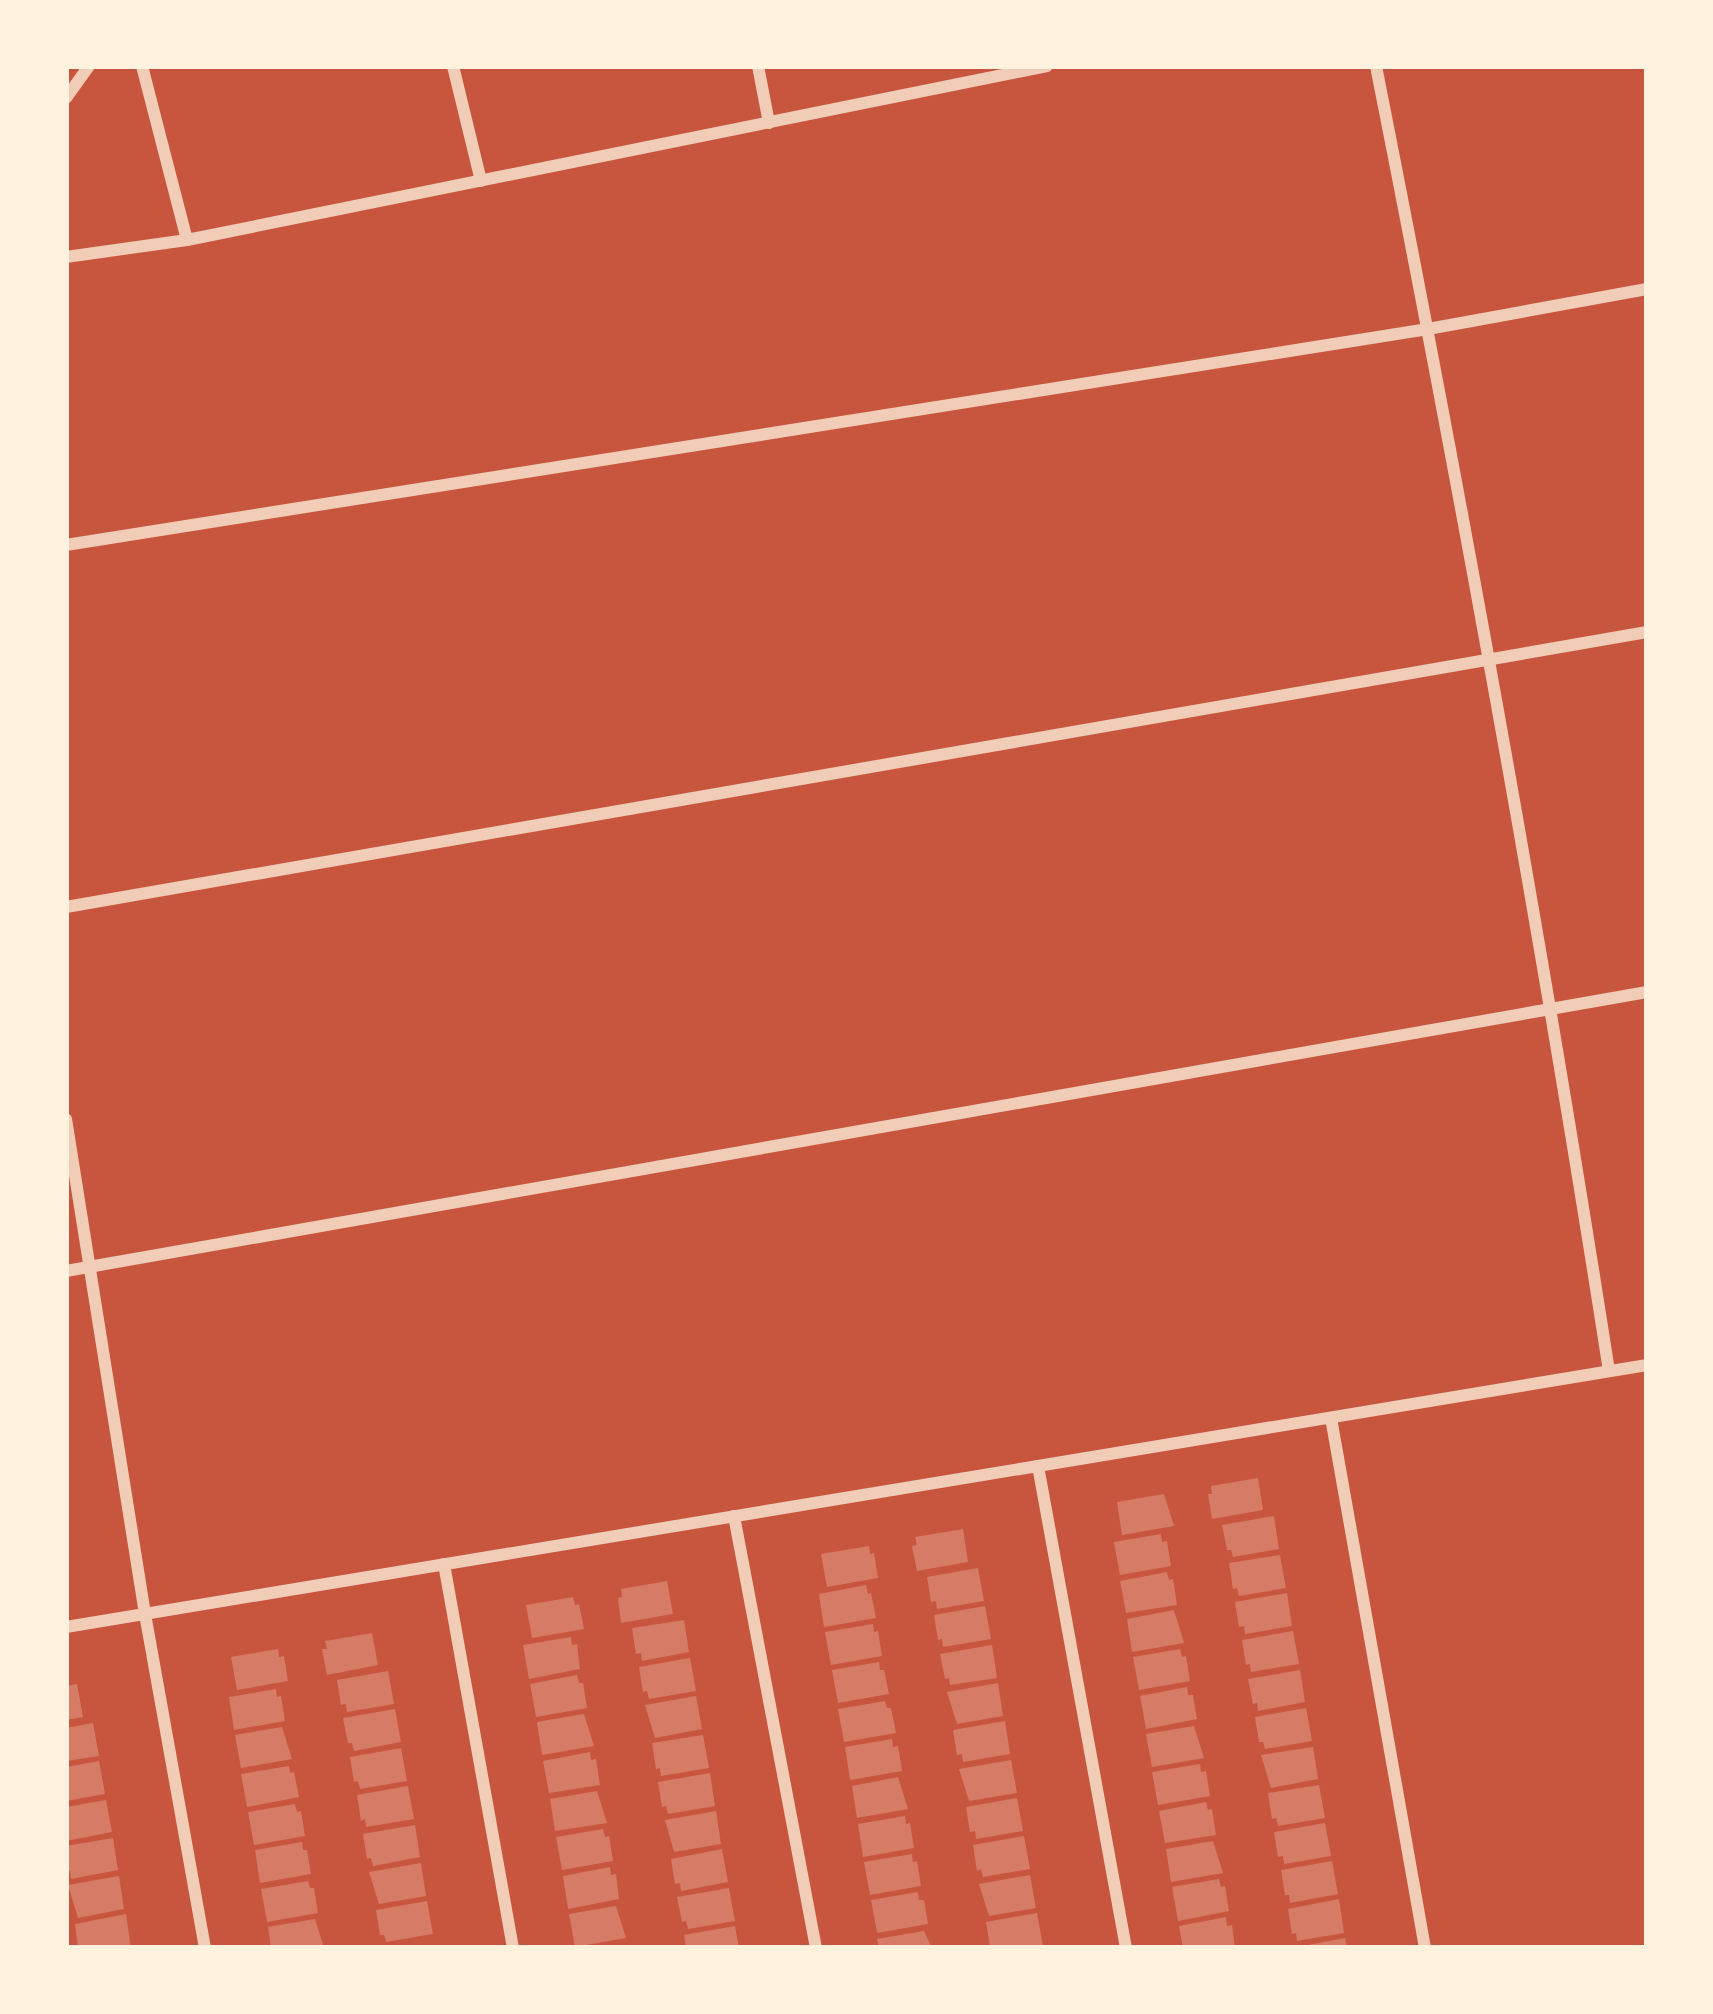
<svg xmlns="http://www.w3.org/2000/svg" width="1713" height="2014" viewBox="0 0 1713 2014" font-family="Ubuntu,sans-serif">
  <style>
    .building { fill: #d67c66 }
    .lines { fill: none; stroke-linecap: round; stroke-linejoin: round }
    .minor { stroke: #f1ccb7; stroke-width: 12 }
  </style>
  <rect width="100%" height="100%" fill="#c8553d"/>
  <g class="building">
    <polygon points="1258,1478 1263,1510 1212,1519 1208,1494 1212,1494 1211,1486"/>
    <polygon points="1164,1494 1174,1526 1122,1535 1117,1502"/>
    <polygon points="1274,1516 1279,1549 1233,1557 1231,1550 1227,1550 1222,1525"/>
    <polygon points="963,1529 968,1562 917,1571 912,1546 917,1545 915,1537"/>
    <polygon points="1161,1534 1162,1542 1167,1541 1171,1566 1120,1575 1114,1542"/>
    <polygon points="869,1546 870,1554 874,1553 878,1578 827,1587 821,1554"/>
    <polygon points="1280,1555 1286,1588 1239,1596 1237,1588 1233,1589 1229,1563"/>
    <polygon points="978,1568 984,1601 937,1609 936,1601 931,1602 927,1577"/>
    <polygon points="1167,1572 1169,1580 1173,1579 1177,1605 1126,1613 1120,1581"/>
    <polygon points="667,1581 673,1614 621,1623 618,1598 622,1597 621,1589"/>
    <polygon points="866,1585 868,1594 871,1593 876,1618 824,1627 819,1594"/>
    <polygon points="1287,1593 1292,1626 1245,1634 1244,1626 1239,1627 1235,1602"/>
    <polygon points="573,1597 575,1605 579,1604 584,1629 532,1638 526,1605"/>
    <polygon points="985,1606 991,1639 943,1647 942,1639 938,1640 934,1615"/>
    <polygon points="1174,1610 1184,1643 1132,1652 1127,1619"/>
    <polygon points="684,1620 689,1652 642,1661 641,1653 636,1654 632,1628"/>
    <polygon points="873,1624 874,1632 878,1631 882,1656 831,1665 825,1632"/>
    <polygon points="1293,1631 1299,1664 1251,1672 1250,1664 1246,1665 1242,1640"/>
    <polygon points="372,1633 378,1665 327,1675 322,1649 327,1649 325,1641"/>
    <polygon points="571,1637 572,1645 577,1644 580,1669 529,1679 523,1645"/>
    <polygon points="992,1645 997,1678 950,1685 949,1678 945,1679 940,1654"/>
    <polygon points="278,1649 279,1657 284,1656 288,1681 237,1690 231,1657"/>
    <polygon points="1180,1649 1182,1657 1186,1656 1190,1681 1139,1690 1133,1657"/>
    <polygon points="690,1658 696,1691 649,1699 647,1691 643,1692 639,1667"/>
    <polygon points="879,1662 880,1670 884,1670 889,1694 838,1703 832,1670"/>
    <polygon points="1300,1670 1305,1702 1258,1711 1257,1703 1253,1704 1248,1679"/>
    <polygon points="388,1671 394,1704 347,1712 346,1704 341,1705 337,1680"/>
    <polygon points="577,1675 579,1683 583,1683 587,1708 536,1717 530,1684"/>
    <polygon points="998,1683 1003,1716 957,1724 947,1692"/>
    <polygon points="77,1684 83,1717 66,1720 66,1686"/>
    <polygon points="1187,1687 1188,1695 1193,1695 1197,1719 1146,1729 1140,1696"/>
    <polygon points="276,1689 277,1697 281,1696 285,1721 234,1730 229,1697"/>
    <polygon points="696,1696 702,1729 655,1738 645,1705"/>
    <polygon points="885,1701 887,1708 891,1708 896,1733 844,1742 838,1709"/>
    <polygon points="1306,1708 1312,1741 1265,1749 1263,1742 1259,1742 1255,1717"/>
    <polygon points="395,1709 401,1742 354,1751 352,1743 348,1743 343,1718"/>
    <polygon points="584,1714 594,1746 542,1755 537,1722"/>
    <polygon points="1005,1721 1010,1754 963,1762 962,1754 957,1755 953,1730"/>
    <polygon points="93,1723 99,1756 66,1761 66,1728"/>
    <polygon points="1194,1726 1204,1758 1152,1767 1146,1734"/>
    <polygon points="282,1727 292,1759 241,1768 235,1735"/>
    <polygon points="703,1735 709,1768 661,1776 660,1768 656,1769 652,1743"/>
    <polygon points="892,1739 893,1747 898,1746 902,1771 850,1780 845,1747"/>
    <polygon points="1313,1747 1318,1779 1271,1788 1261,1755"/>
    <polygon points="401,1748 407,1781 360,1789 358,1781 354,1782 350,1757"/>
    <polygon points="590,1752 591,1760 596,1759 600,1785 549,1793 543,1761"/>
    <polygon points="1011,1760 1017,1793 969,1801 959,1769"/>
    <polygon points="99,1761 105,1794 66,1801 66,1767"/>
    <polygon points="1200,1764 1201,1772 1206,1771 1210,1796 1158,1805 1152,1772"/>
    <polygon points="289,1766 290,1773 294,1772 299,1797 247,1807 241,1774"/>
    <polygon points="710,1773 715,1806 668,1814 666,1806 662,1807 658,1782"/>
    <polygon points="898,1777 908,1809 857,1818 852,1786"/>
    <polygon points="1319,1785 1325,1818 1278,1826 1276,1818 1272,1819 1268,1793"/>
    <polygon points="408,1786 414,1819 366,1827 365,1819 361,1821 357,1795"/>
    <polygon points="597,1791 607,1823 555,1831 550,1799"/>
    <polygon points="1017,1798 1023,1831 976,1839 975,1831 970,1832 966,1807"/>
    <polygon points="106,1800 112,1832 66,1841 66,1807"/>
    <polygon points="1206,1802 1208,1810 1212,1809 1216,1835 1165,1843 1159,1811"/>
    <polygon points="295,1804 297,1812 301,1811 305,1836 254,1845 248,1812"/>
    <polygon points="716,1811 721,1844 674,1852 665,1820"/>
    <polygon points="905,1816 906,1824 910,1823 914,1848 863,1857 858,1824"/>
    <polygon points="1325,1823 1331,1856 1284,1864 1283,1856 1278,1857 1274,1832"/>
    <polygon points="415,1825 420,1857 373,1866 371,1858 367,1859 363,1834"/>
    <polygon points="603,1829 605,1837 609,1836 613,1861 562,1870 556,1837"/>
    <polygon points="1024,1836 1030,1869 983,1877 981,1869 977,1871 973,1845"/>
    <polygon points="113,1838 118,1870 71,1879 70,1871 66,1872 66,1846"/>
    <polygon points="1213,1841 1223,1873 1171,1882 1166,1849"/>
    <polygon points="302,1842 303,1850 307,1850 311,1874 260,1883 255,1850"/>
    <polygon points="722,1849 728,1882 681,1891 680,1883 675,1884 671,1859"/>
    <polygon points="912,1854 913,1862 917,1861 921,1886 870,1895 864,1862"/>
    <polygon points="1332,1861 1338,1894 1290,1903 1289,1895 1285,1895 1281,1870"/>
    <polygon points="421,1863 426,1896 379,1904 369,1872"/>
    <polygon points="610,1867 611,1875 616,1874 619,1899 568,1909 563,1876"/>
    <polygon points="1030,1875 1036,1908 989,1916 979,1884"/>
    <polygon points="119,1876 124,1909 78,1918 68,1885"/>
    <polygon points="1219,1879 1221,1887 1225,1886 1229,1911 1178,1921 1172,1887"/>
    <polygon points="308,1881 310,1888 314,1888 318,1913 267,1922 261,1889"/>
    <polygon points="729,1888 735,1921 688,1929 686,1921 682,1922 677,1897"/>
    <polygon points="918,1892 919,1900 924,1900 928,1924 877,1933 871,1900"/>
    <polygon points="1339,1899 1344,1933 1297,1941 1296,1933 1292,1934 1288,1909"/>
    <polygon points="427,1901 433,1934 386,1942 384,1935 380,1935 376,1910"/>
    <polygon points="616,1906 626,1938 575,1947 569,1914"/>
    <polygon points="1037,1913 1043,1946 990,1947 986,1922"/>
    <polygon points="126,1914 131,1948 78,1948 75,1924"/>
    <polygon points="1226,1917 1227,1926 1232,1925 1235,1948 1183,1948 1179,1926"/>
    <polygon points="315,1919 324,1948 271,1948 268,1927"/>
    <polygon points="735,1926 739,1948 686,1948 684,1935"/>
    <polygon points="924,1931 932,1948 879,1948 877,1939"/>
    <polygon points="1345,1938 1347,1948 1303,1948 1303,1946"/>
  </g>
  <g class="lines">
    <g class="minor">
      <polyline points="142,66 187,240"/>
      <polyline points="453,66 481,181"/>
      <polyline points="758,66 769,123"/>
      <path d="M1376,66C1462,500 1541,934 1609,1371"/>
      <polyline points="66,98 89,66"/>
      <polyline points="66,257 187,240 1047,66"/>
      <polyline points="66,545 1428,329 1647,289"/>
      <polyline points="66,907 1647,632"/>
      <polyline points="66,1119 145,1614 205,1948"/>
      <polyline points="66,1271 1647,992"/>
      <polyline points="1331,1418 1425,1948"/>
      <polyline points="1038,1466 1126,1948"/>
      <polyline points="734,1516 816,1948"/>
      <polyline points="444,1564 513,1948"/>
      <polyline points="66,1627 1647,1365"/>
    </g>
  </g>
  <rect width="1713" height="2014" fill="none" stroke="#fff3e0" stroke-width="138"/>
</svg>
